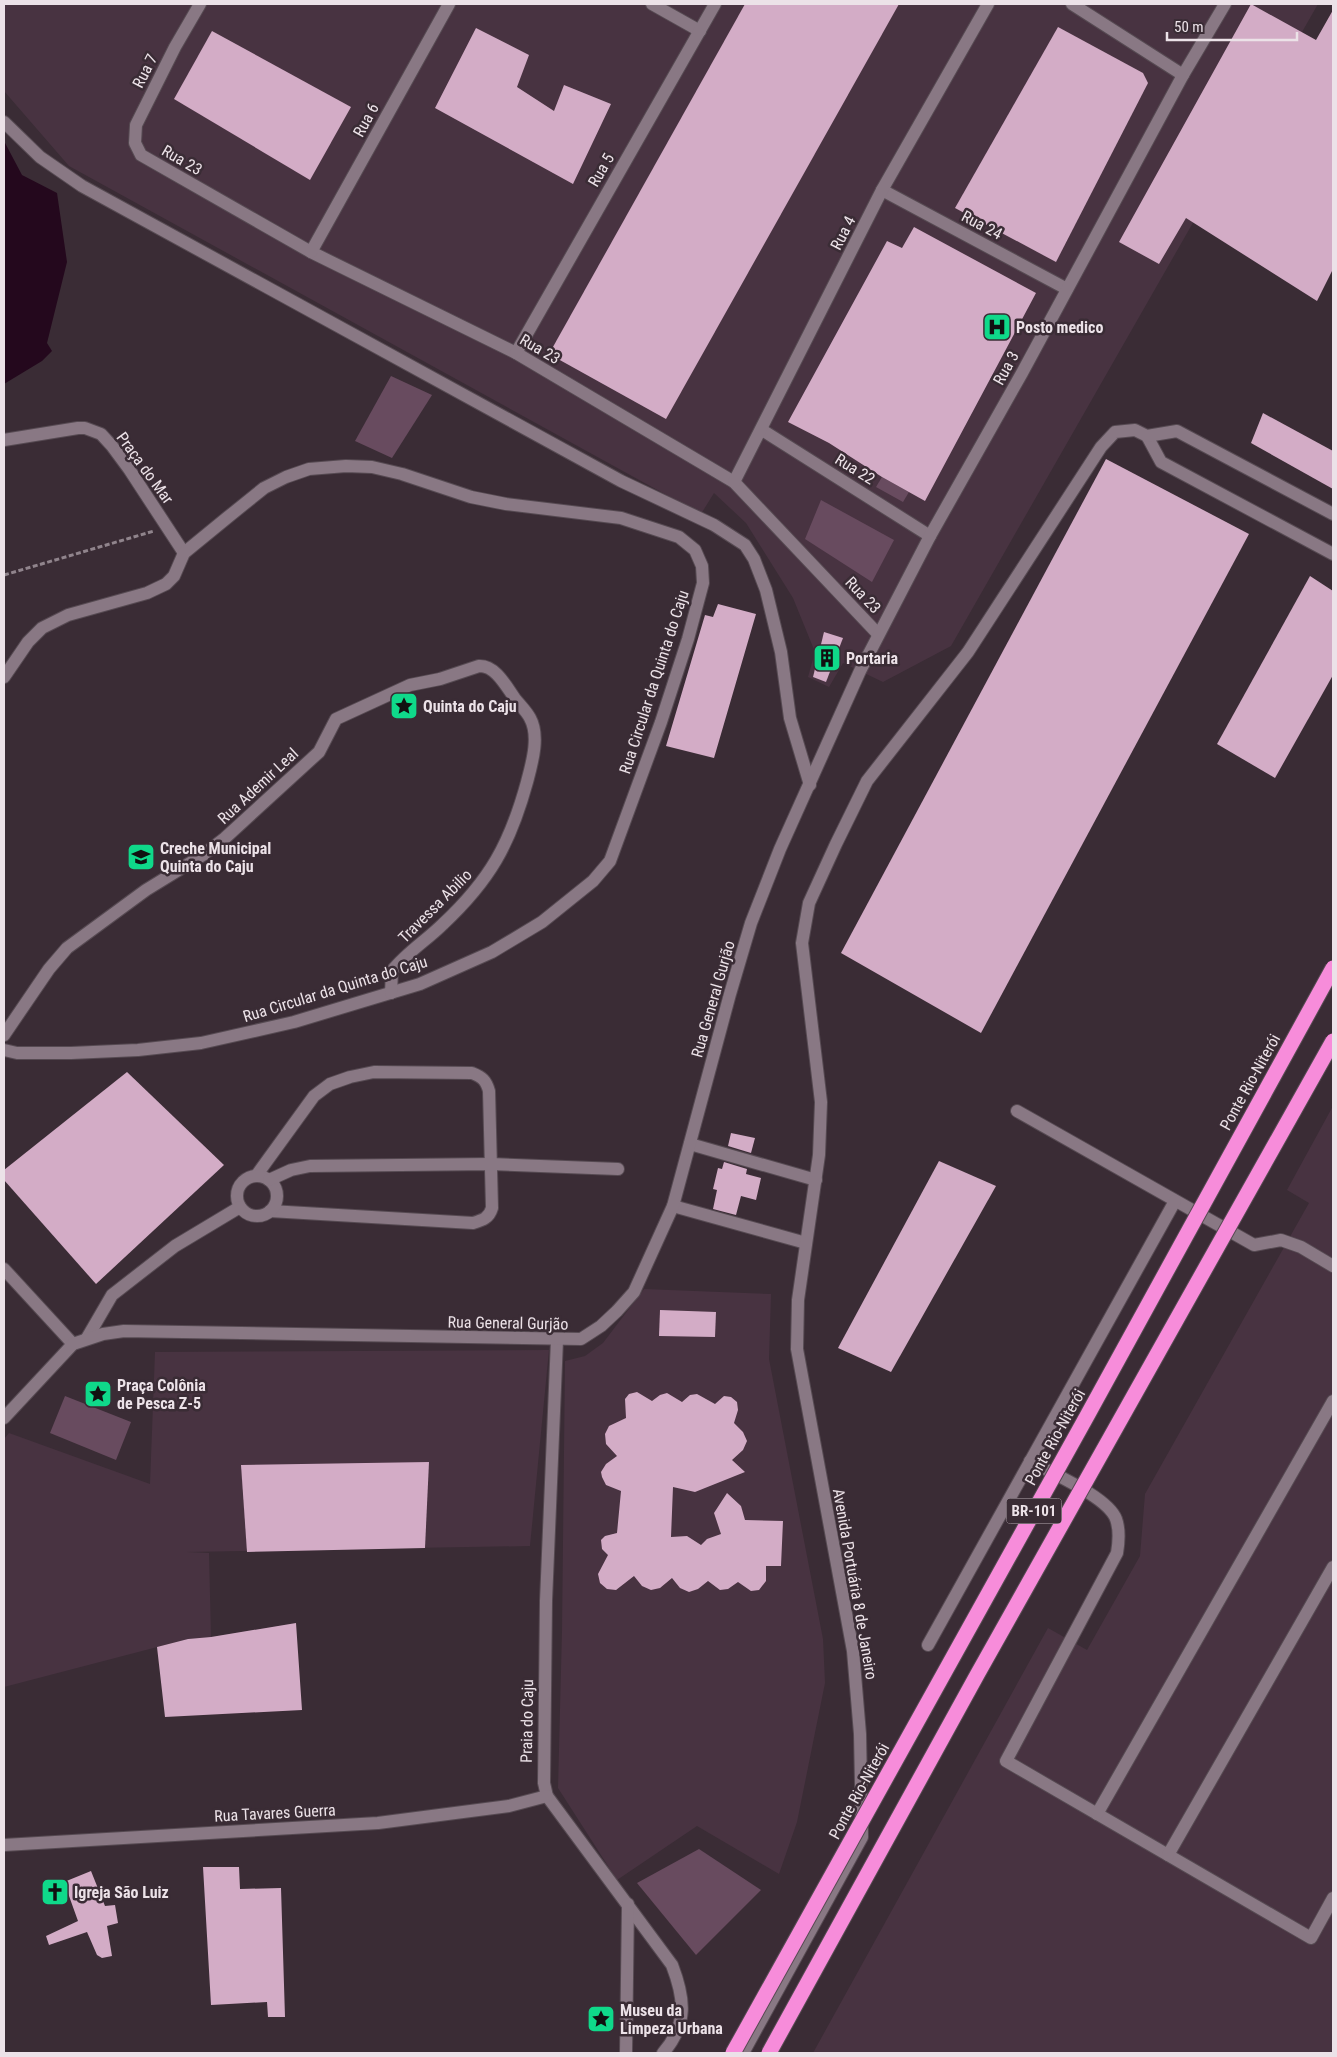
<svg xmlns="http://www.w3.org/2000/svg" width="1337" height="2057" viewBox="0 0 1337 2057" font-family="'Roboto Condensed',sans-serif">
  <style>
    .built { fill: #483341 }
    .green { fill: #684b5f }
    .water { fill: #24081d }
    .building { fill: #d3acc6 }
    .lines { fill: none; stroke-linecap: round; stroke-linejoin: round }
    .minor-casing { stroke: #564a52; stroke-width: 14 }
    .path { stroke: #90848c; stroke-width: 3; stroke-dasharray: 5 2.5; stroke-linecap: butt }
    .minor { stroke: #897884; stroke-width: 12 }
    .highway-bridge-casing { stroke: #564a52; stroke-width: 17; stroke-linecap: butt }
    .highway-bridge { stroke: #f78cda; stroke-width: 15 }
    .labels { text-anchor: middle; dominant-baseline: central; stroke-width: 5; stroke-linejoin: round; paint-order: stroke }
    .shield { fill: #3a2c35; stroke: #b7abb2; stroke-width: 1 }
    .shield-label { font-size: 15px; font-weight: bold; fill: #ece2e8 }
    .street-label { font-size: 16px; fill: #ece2e8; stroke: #3a2c35 }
    .poi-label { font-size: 16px; font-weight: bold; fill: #ece2e8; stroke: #3a2c35; text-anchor: start }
  </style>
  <rect width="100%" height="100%" fill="#3a2c35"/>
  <g class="built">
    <polygon points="4,4 1318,4 951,646 883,682 843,663 829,687 808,677 815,652 793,598 746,523 714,493 701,514 69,166 4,91"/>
    <polygon points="1333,1106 1333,2053 813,2053 1048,1628 1087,1650 1140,1556 1145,1494 1309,1203 1287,1190"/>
    <polygon points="644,1289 771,1294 769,1359 823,1639 825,1683 797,1822 779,1874 697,1826 617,1880 558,1788 562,1631 565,1361 585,1356 603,1343"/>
    <polygon points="549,1350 530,1546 187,1552 209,1553 211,1637 188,1639 4,1687 4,1439 9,1433 150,1484 155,1352"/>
  </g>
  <g class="green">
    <polygon points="391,376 432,395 392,458 355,441"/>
    <polygon points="882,477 909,492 903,502 876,487"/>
    <polygon points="821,500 894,540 872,582 805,539"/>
    <polygon points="65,1396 131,1422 116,1460 50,1433"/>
    <polygon points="699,1849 761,1890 696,1955 637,1883"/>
  </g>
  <polygon class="water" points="4,141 22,175 57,193 67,262 47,343 52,351 42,361 4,384"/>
  <g class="building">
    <polygon points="745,4 899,4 666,419 549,354"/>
    <polygon points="1251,4 1316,40 1333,10 1333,269 1317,301 1186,218 1159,264 1119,242"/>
    <polygon points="1058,27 1143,73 1148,83 1056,262 955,208"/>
    <polygon points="476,28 529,55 517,87 554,111 564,85 611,104 573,184 435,108"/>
    <polygon points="212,31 351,107 310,180 174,99"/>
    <polygon points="914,227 1036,293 925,501 882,477 829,443 788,422 887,241 902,248"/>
    <polygon points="1263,413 1333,451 1333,489 1251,443"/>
    <polygon points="1106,459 1249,534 981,1033 841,953"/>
    <polygon points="1310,576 1333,591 1333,675 1275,778 1217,744"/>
    <polygon points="718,604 756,614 714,758 666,746 705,615 713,617"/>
    <polygon points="824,632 843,638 826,682 813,677"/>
    <polygon points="127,1072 224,1165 96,1284 4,1180 4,1170"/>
    <polygon points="731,1133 755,1138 751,1153 728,1146"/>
    <polygon points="939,1161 996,1186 891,1372 838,1348"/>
    <polygon points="724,1162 747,1169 746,1174 761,1178 756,1200 741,1196 736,1215 713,1209 717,1190 713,1189 718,1168 722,1169"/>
    <polygon points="660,1310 716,1312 715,1337 659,1336"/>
    <polygon points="637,1392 652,1401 660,1395 667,1393 682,1402 690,1395 697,1394 715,1404 724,1396 731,1397 737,1402 738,1410 734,1423 743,1432 747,1441 743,1450 732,1460 745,1472 695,1492 673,1487 671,1537 687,1536 701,1545 707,1539 721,1534 714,1513 727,1493 741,1506 745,1520 783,1521 781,1566 766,1566 766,1581 759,1590 751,1591 738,1582 728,1589 720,1590 708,1581 698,1589 689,1592 680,1588 672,1578 660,1588 651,1590 642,1586 634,1576 616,1590 607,1589 600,1583 598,1574 608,1555 602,1549 601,1540 605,1536 617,1533 621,1491 606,1485 602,1477 601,1472 606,1464 617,1456 606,1444 605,1434 609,1426 626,1418 625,1399 629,1394"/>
    <polygon points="429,1462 425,1548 247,1552 241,1465"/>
    <polygon points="296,1623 302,1710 165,1717 157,1647 188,1639 211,1637"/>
    <polygon points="203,1867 239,1867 240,1889 281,1888 285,2017 268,2017 267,2002 211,2005"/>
    <polygon points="91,1871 105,1906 115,1905 118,1923 107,1926 112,1956 102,1958 97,1955 87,1932 49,1945 46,1936 78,1921 64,1882"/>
  </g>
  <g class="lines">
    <defs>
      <g id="minor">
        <polyline points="200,4 175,47 136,125 135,143 141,155 311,252 516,353 734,482 878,634"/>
        <polyline points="652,4 700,31"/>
        <polyline points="1072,4 1183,75"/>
        <polyline points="4,122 40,157 82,186 621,481 714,525 745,545 754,559 766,590 781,652 790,718 810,785"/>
        <polyline points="882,190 1067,289"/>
        <polyline points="311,252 449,4"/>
        <polyline points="516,353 715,4"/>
        <polyline points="762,430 930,536"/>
        <polyline points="1147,436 1161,462 1333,554"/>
        <polyline points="4,440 78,428 85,428 101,434 112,446 129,469 184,553"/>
        <polyline points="734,482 882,190 988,4"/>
        <polyline points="4,677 28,642 42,628 68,615 147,593 166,584 174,576 184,553 228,517 264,488 286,477 309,469 346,466 372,467 402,474 471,497 506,504 621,518 679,537 695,550 702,566 703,583 688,639 661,722 610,861 593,881 542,922 492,952 420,984 294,1022 201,1043 138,1050 71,1053 17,1053 4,1050"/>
        <path d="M4,1035L49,969L67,948L146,890L203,855L225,838L319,752L336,719L410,685L440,679L479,666C496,665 507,688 516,700C521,706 527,712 530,718C540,736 532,763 527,782C510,844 490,880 443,924C427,940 406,953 392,971L391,993"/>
        <polyline points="1017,1111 1254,1245 1281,1240 1301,1247 1333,1266"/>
        <polyline points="690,1144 816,1180"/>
        <path d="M256,1176L314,1096L330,1084L350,1077L374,1072L472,1073C482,1077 486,1080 489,1091L492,1208C489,1218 483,1220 473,1223L270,1211"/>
        <circle cx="257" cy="1196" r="20"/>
        <polyline points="269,1180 291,1170 310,1166 491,1164 618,1169"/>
        <polyline points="673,1206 806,1243"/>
        <polyline points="4,1269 73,1344"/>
        <polyline points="87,1338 112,1295 175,1246 240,1207"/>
        <path d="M557,1340L546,1601L544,1783L547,1796L672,1965C685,1999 688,2024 663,2053"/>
        <polyline points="4,1418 73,1344 103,1334 124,1331 581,1339 601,1326 617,1311 634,1292 673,1206 730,994 751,923 780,849 860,671 930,536 1022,373 1183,75 1225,4"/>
        <path d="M1030,1461C1051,1473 1108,1497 1116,1519C1120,1530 1119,1541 1117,1553L1006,1761L1311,1938L1333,1898"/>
        <polyline points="928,1645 1175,1201"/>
        <polyline points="1097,1814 1333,1401"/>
        <polyline points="4,1845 378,1823 509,1806 547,1796"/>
        <polyline points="1168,1855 1333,1567"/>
        <polyline points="626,2053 628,1904"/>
        <polyline points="743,2053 862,1837 860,1734 853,1651 797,1349 798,1300 819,1155 821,1102 802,943 809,903 836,844 867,781 968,652 1101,447 1115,432 1135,430 1147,436 1177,431 1333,514"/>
      </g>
    </defs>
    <use href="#minor" class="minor-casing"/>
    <polyline class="path" points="4,575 154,531"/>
    <use href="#minor" class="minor"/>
    <defs>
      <g id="highway-bridge">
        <polyline points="733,2053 1087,1416 1333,968"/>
        <polyline points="769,2053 977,1675 1333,1041"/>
      </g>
    </defs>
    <use href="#highway-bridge" class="highway-bridge-casing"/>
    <use href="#highway-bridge" class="highway-bridge"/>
  </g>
  <defs>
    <symbol id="hospital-square" viewBox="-11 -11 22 22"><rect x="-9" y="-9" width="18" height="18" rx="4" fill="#0fd98a" stroke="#3a2c35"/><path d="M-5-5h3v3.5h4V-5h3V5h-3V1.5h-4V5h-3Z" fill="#111"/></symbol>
    <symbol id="building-square" viewBox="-11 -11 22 22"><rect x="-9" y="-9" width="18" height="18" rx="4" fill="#0fd98a" stroke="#3a2c35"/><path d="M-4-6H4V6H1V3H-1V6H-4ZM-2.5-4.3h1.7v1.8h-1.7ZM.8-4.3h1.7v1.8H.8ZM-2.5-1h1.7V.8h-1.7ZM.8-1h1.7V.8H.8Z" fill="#111"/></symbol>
    <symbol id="sight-square" viewBox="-11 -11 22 22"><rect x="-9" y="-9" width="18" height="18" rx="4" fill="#0fd98a" stroke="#3a2c35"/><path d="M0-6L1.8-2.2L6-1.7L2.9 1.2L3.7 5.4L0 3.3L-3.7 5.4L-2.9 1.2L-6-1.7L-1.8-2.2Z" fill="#111"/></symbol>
    <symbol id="school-square" viewBox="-11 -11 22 22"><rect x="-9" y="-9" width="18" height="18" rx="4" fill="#0fd98a" stroke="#3a2c35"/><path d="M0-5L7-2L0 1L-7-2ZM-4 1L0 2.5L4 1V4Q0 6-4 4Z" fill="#111"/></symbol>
    <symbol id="church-square" viewBox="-11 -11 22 22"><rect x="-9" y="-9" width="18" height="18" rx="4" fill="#0fd98a" stroke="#3a2c35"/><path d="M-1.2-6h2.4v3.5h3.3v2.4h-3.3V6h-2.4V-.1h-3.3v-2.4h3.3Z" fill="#111"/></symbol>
  </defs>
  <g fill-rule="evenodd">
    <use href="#hospital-square" x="981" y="311" width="32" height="32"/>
    <use href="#building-square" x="811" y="642" width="32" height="32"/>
    <use href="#sight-square" x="388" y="690" width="32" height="32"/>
    <use href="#school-square" x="125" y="841" width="32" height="32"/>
    <use href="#sight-square" x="82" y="1378" width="32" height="32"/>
    <use href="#church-square" x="39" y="1876" width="32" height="32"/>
    <use href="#sight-square" x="585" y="2003" width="32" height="32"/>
  </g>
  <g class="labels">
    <rect class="shield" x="1006.5" y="1498.5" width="55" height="25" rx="4"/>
    <g class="shield-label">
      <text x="1034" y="1511">BR-101</text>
    </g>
    <g class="street-label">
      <text transform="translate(145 71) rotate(-63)">Rua 7</text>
      <text transform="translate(366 120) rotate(-61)">Rua 6</text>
      <text transform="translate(182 160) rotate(30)">Rua 23</text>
      <text transform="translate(601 170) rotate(-60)">Rua 5</text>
      <text transform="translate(982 225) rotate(28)">Rua 24</text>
      <text transform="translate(843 233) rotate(-63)">Rua 4</text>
      <text transform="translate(540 349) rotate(30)">Rua 23</text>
      <text transform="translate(1006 368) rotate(-61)">Rua 3</text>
      <text transform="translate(145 468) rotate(54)">Praça do Mar</text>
      <text transform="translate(855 469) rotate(32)">Rua 22</text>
      <text transform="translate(863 595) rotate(47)">Rua 23</text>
      <text transform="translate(654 682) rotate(-72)">Rua Circular da Quinta do Caju</text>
      <text transform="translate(258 786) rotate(-43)">Rua Ademir Leal</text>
      <text transform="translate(435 906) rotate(-45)">Travessa Abilio</text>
      <text transform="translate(335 989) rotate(-17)">Rua Circular da Quinta do Caju</text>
      <text transform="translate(713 999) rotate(-74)">Rua General Gurjão</text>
      <text transform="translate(1250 1082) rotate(-61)">Ponte Rio-Niterói</text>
      <text transform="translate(508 1323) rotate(1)">Rua General Gurjão</text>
      <text transform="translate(1055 1437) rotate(-61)">Ponte Rio-Niterói</text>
      <text transform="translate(855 1584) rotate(80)">Avenida Portuária 8 de Janeiro</text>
      <text transform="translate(527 1721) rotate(-89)">Praia do Caju</text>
      <text transform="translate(859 1791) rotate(-61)">Ponte Rio-Niterói</text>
      <text transform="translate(275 1813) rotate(-3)">Rua Tavares Guerra</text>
    </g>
    <g class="poi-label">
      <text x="1016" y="327">Posto medico</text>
      <text x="846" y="658">Portaria</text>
      <text x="423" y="706">Quinta do Caju</text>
      <text x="160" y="848">Creche Municipal<tspan x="160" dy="18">Quinta do Caju</tspan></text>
      <text x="117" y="1385">Praça Colônia<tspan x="117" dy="18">de Pesca Z-5</tspan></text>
      <text x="74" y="1892">Igreja São Luiz</text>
      <text x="620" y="2010">Museu da<tspan x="620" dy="18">Limpeza Urbana</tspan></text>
    </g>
  </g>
  <rect width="1337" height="2057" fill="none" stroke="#ece2e8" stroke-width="10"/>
  <path d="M1167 32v8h130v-8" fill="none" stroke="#ece2e8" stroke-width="2.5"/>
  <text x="1174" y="32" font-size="15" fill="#ece2e8" stroke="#3a2c35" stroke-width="4" paint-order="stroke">50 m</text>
</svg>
